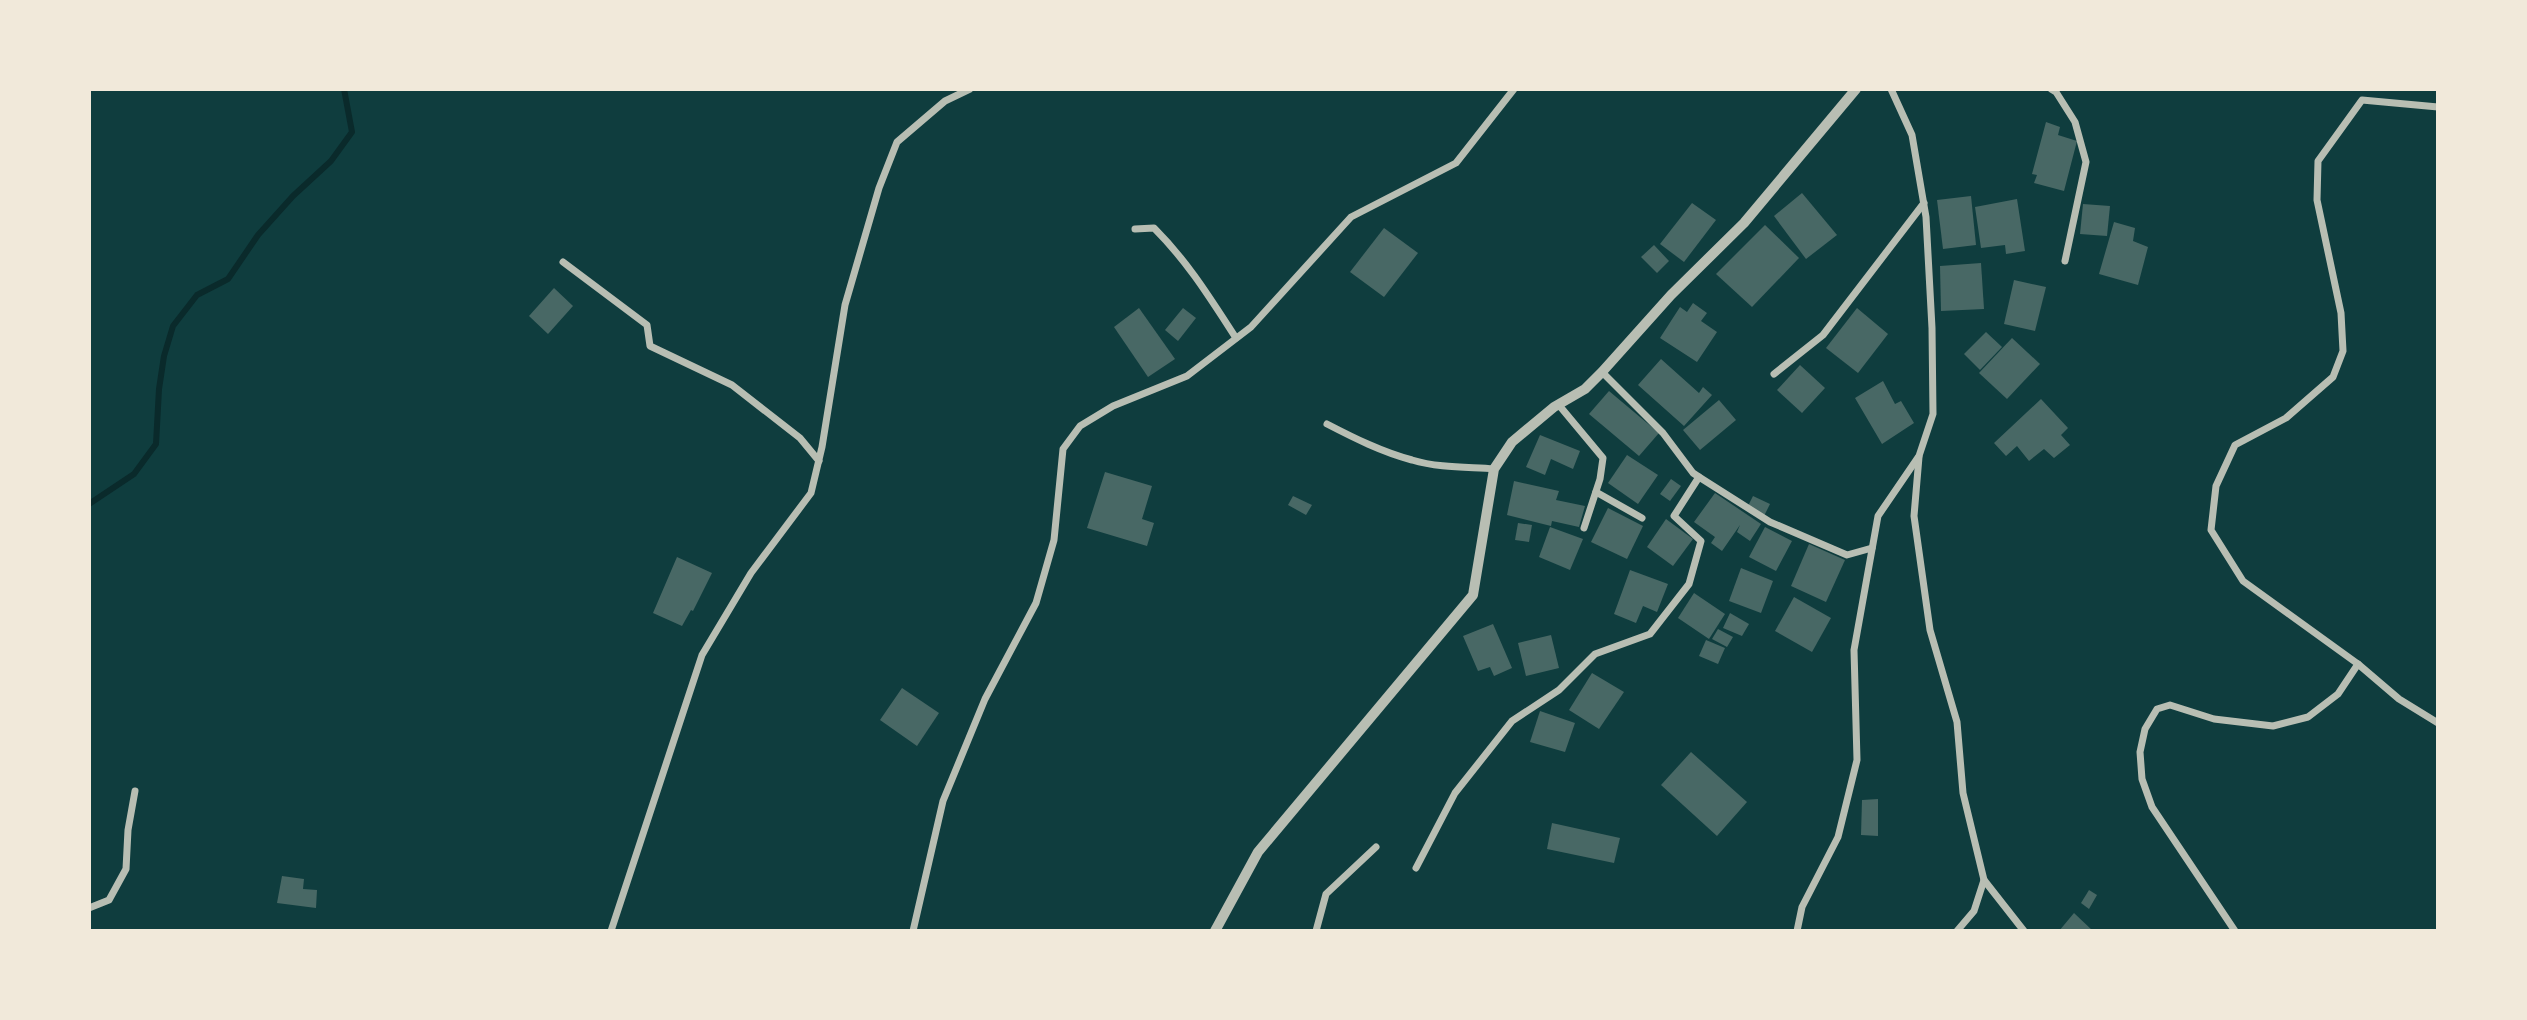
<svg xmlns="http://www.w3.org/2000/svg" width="2527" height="1020" viewBox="0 0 2527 1020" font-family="'Roboto Serif',serif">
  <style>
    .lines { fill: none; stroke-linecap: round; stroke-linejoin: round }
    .stream { stroke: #0a2a2b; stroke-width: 6 }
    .building { fill: #486865 }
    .minor { stroke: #b8beb3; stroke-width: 7 }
    .tertiary { stroke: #b8beb3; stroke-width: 10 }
  </style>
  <rect width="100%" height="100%" fill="#0f3d3e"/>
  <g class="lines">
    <polyline class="stream" points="89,504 134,474 156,444 159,389 164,356 173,326 197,295 228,279 258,235 293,196 331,161 352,132 344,89"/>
  </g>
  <g class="building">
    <polygon points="2046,122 2060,127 2058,135 2077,141 2064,191 2034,183 2037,175 2032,174"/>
    <polygon points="1802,193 1837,235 1806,259 1774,216"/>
    <polygon points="1971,196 1976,245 1943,249 1937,200"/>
    <polygon points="2017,199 2025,251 2006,254 2005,245 1981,248 1975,207"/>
    <polygon points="1692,203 1716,220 1684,262 1660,244"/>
    <polygon points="2083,204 2110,206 2107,236 2080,234"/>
    <polygon points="2114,222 2135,228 2133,241 2148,247 2138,285 2099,274"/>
    <polygon points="1765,225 1799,258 1752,307 1716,274"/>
    <polygon points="1384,228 1418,253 1384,297 1350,272"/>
    <polygon points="1654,245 1669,261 1657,273 1641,257"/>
    <polygon points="1981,263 1984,309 1941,311 1940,266"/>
    <polygon points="2014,280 2046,287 2035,331 2004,324"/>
    <polygon points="554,288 573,306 548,334 529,316"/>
    <polygon points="1693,303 1707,313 1701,321 1717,332 1697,362 1660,338 1680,307 1687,312"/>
    <polygon points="1139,308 1175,359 1148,377 1114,327"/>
    <polygon points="1183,308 1196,318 1178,341 1165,330"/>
    <polygon points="1857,308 1888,334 1858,373 1826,348"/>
    <polygon points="1986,332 2002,347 1980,370 1964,354"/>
    <polygon points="2012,338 2040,364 2007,399 1979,373"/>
    <polygon points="1661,359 1699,393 1703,387 1712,395 1684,426 1638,385"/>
    <polygon points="1800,365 1825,388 1802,413 1777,390"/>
    <polygon points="1883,381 1895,404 1901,401 1914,423 1882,444 1855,398"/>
    <polygon points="1609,391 1659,433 1639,456 1589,414"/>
    <polygon points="2041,399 2068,428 2061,435 2070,445 2054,458 2044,449 2029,461 2017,446 2006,456 1994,443"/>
    <polygon points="1719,400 1736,420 1700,450 1683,430"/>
    <polygon points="1540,435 1580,451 1573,469 1551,459 1545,475 1526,467"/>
    <polygon points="1627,455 1658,475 1638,504 1608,483"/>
    <polygon points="1105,472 1152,486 1142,519 1154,523 1147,546 1087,528"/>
    <polygon points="1671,479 1681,486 1670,501 1660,494"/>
    <polygon points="1514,481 1559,491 1556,500 1585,506 1579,527 1552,521 1551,526 1507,515"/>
    <polygon points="1715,493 1761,524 1750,541 1737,532 1740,525 1722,551 1711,543 1715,537 1694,522"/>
    <polygon points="1293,496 1312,505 1306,515 1288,505"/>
    <polygon points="1753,496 1770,504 1764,516 1748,506"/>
    <polygon points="1608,508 1643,526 1627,559 1591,542"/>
    <polygon points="1666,519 1693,539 1673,566 1647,547"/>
    <polygon points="1518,523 1532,525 1529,542 1515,540"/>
    <polygon points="1550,527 1583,539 1570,570 1539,557"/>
    <polygon points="1765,527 1792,541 1776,571 1749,557"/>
    <polygon points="1809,544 1845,560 1826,602 1791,586"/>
    <polygon points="677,557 712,573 693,611 691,610 682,626 653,613"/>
    <polygon points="1741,568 1773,581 1761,613 1729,601"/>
    <polygon points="1630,570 1668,584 1657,612 1643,606 1636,623 1614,614"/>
    <polygon points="1694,593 1725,614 1709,639 1678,618"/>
    <polygon points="1794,597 1831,618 1812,652 1775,631"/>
    <polygon points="1730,613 1749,624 1742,636 1723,628"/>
    <polygon points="1493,624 1512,668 1494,676 1490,667 1478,671 1463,636"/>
    <polygon points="1718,629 1733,637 1727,647 1712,639"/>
    <polygon points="1551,635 1559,668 1526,676 1518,643"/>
    <polygon points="1706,640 1725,648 1718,664 1699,656"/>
    <polygon points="1592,673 1624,692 1599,729 1569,710"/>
    <polygon points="902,688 939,713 917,746 880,720"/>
    <polygon points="1540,711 1575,723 1565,752 1530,742"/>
    <polygon points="1691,752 1747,802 1717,836 1661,785"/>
    <polygon points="1878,799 1878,836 1861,835 1862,800"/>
    <polygon points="1552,823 1620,838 1614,863 1547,849"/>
    <polygon points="282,876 304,879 303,889 317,890 316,908 277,903"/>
    <polygon points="2089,890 2097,895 2089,909 2081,903"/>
    <polygon points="2074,913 2093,931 2059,931"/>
  </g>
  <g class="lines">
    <g class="minor">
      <polyline points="2051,89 2056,92 2075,122 2086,162 2065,261"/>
      <polyline points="2438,107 2362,100 2318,161 2317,200 2341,313 2343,351 2333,377 2286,418 2235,445 2216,486 2211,530 2243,581 2358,664 2399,699 2438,723"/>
      <path d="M1135,229L1154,228C1188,262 1210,298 1236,338"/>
      <polyline points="563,262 647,325 650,346 732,385 800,438 819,461"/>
      <polyline points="1602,372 1663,433 1693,473 1699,477 1770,522 1847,555 1872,548"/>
      <polyline points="1774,374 1823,335 1924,203"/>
      <polyline points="1558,404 1603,458 1600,479 1584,528"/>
      <path d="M1327,424C1354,438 1382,452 1412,460C1439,468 1467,467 1494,469"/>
      <polyline points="1919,457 1914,516 1930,630 1957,722 1963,793 1984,880 1974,911 1957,931"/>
      <polyline points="1596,492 1642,518"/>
      <polyline points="1416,868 1455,793 1512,721 1559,690 1595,654 1650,634 1689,584 1701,541 1674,516 1699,477"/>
      <polyline points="1984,880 2024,931"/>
      <polyline points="89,908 109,900 126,869 128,830 135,791"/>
      <polyline points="611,931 702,655 751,573 811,493 822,447 845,305 879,188 897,142 945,101 970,89"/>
      <polyline points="913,931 943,801 985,699 1036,603 1054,540 1063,449 1080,426 1113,406 1187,376 1251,327 1351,217 1456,163 1514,89"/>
      <polyline points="1316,931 1326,894 1376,847"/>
      <polyline points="1797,931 1802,907 1838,837 1857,760 1854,650 1878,516 1919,456 1933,414 1932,328 1926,217 1912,135 1891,89"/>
      <polyline points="2235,931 2152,807 2142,779 2140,752 2145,729 2157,709 2170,705 2214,719 2273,726 2308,717 2338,694 2358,664"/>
    </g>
    <polyline class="tertiary" points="1215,931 1258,852 1473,595 1494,469 1512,442 1554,407 1585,389 1602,372 1671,295 1744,223 1856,89"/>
  </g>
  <rect width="2527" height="1020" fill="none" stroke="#f1e9da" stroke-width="182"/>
</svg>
